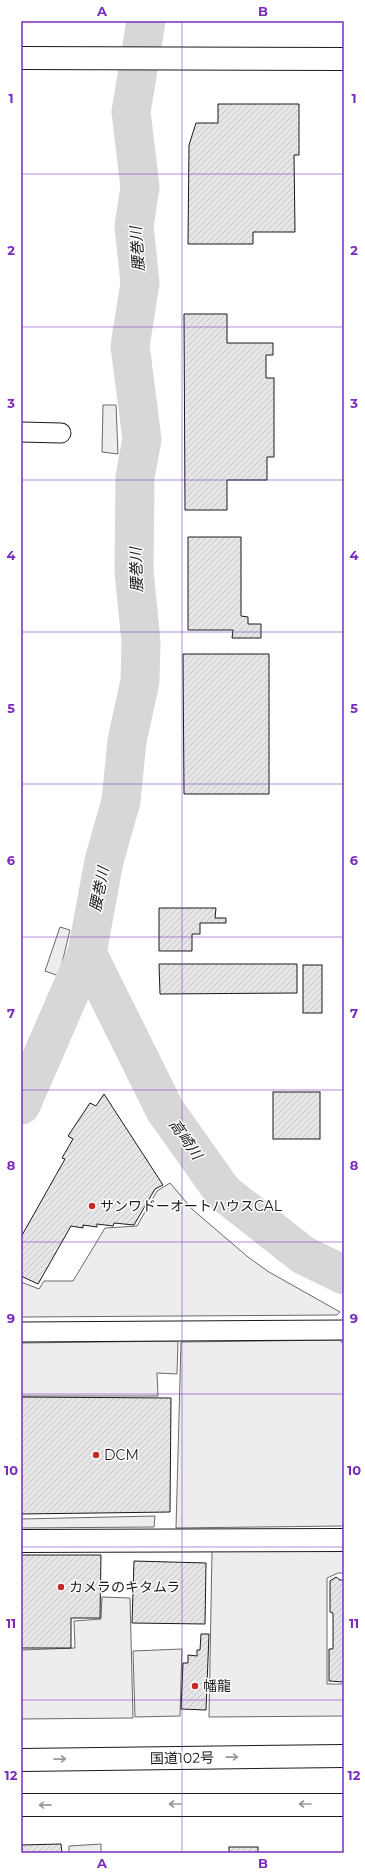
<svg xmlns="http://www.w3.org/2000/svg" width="365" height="1874" viewBox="0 0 365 1874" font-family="Montserrat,'Noto Sans JP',sans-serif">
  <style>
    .built { fill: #ededed; stroke: #6a6a6a }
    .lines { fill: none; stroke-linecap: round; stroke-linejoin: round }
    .river { stroke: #d7d7d7; stroke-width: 39 }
    .building { fill: url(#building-hatch); stroke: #1a1a1a }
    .street-casing { stroke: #1a1a1a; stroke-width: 21 }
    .secondary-casing { stroke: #1a1a1a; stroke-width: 24 }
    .highway-casing { stroke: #1a1a1a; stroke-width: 24 }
    .street { stroke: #fff; stroke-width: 19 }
    .secondary { stroke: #fff; stroke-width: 22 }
    .highway { stroke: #fff; stroke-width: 22 }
    .oneway { stroke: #989898 }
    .grid { fill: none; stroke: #7b2cbf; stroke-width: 1; stroke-opacity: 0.55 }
    .poi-dot { fill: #c62828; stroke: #fff; stroke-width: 1.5 }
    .labels { text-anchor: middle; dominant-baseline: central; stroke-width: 3; stroke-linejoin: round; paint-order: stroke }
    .poi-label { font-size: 14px; fill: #1a1a1a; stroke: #fff; text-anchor: start }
    .street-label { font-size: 14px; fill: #1a1a1a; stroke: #fff }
    .water-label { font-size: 15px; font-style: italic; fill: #1a1a1a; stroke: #fff }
    .neatline { fill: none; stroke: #7b2cbf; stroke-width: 1.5 }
    .grid-label { font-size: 13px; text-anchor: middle; font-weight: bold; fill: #7b2cbf }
  </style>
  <defs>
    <pattern id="building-hatch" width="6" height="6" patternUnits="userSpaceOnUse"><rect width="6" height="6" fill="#e6e6e6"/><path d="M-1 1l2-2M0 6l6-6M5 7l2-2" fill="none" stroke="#c5c5c5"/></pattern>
  </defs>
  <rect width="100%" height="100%" fill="#fff"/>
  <g class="built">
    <polygon points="103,405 116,405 118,454 102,452"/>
    <polygon points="60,927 70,930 59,976 45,971"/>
    <polygon points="170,1183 193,1210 248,1257 269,1272 340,1312 337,1315 21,1317 21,1282 39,1289 44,1281 73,1281 105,1228 137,1226 157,1191"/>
    <polygon points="340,1340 344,1345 344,1524 342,1526 176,1528 181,1342"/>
    <polygon points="178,1341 177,1374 157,1373 158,1396 21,1396 21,1343"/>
    <polygon points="155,1516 154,1527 21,1528 21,1519"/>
    <polygon points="212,1551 344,1551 344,1573 338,1573 327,1578 327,1684 344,1684 344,1716 209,1717"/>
    <polygon points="102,1597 130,1598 133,1718 21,1719 21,1650 75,1648 74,1621 101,1619"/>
    <polygon points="182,1649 180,1716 135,1717 133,1651"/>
    <polygon points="101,1844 101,1853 69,1853 69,1846"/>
  </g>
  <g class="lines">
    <g class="river">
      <polyline points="87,953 165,1110 223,1192 303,1255 344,1275"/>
      <polyline points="21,1105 87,953 104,861 121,801 127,741 140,681 141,642 134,571 135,477 142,439 130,346 140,283 134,226 140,187 131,112 146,21"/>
    </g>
  </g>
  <g class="building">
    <polygon points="218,104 299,104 299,155 294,155 295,232 253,232 253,244 188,244 189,145 196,123 218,123"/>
    <polygon points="184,314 227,314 227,343 273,343 273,355 266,355 266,378 274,378 274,457 267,457 267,480 227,480 227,510 185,510"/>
    <polygon points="188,537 241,537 241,616 248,617 248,624 261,624 261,638 232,638 233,630 188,630"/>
    <polygon points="183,654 269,654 269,794 184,794"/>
    <polygon points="159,908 216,908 215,918 226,918 226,923 200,923 200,934 192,934 192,951 159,951"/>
    <polygon points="159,964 297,964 297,993 160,994"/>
    <rect x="303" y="965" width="19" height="48"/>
    <rect x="273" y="1092" width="47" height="47"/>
    <polygon points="104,1094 163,1185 155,1189 134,1225 114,1223 113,1226 97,1224 97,1227 83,1225 83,1228 71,1226 38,1284 21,1276 21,1237 65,1159 62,1158 73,1139 68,1136 90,1103 96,1106"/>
    <polygon points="21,1397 171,1398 170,1512 21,1514"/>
    <polygon points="21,1555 101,1555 100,1618 71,1618 71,1648 21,1648"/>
    <polygon points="134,1561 206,1563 205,1624 132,1623"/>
    <polygon points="336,1577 340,1580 344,1580 344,1682 329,1681 329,1649 333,1649 333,1613 330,1612 330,1581"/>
    <polygon points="201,1634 209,1634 206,1710 181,1709 183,1663 188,1663 188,1655 197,1656 197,1650 200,1650"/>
    <polygon points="61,1844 62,1853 21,1853 21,1845"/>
    <rect x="229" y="1847" width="29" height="6"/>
  </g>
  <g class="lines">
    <defs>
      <g id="street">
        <polyline points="21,432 61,433"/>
        <polyline points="21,1332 344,1330"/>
      </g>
      <g id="secondary">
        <polyline points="21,58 344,59"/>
        <polyline points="21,1541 344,1540"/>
      </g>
      <g id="highway">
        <polyline points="21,1760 344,1756"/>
        <polyline points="21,1805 344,1805"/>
      </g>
    </defs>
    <use href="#street" class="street-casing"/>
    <use href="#secondary" class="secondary-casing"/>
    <use href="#highway" class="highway-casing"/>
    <use href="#street" class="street"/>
    <use href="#secondary" class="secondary"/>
    <use href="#highway" class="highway"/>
  </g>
  <defs><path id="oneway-shaft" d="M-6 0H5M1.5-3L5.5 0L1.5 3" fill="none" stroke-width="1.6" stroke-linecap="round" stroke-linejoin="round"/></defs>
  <g class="oneway">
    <use href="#oneway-shaft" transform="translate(232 1757) rotate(-1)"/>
    <use href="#oneway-shaft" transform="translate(60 1759) rotate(-1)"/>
    <use href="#oneway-shaft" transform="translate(175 1804) rotate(-180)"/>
    <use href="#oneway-shaft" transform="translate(305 1804) rotate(-180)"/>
    <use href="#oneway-shaft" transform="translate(45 1805) rotate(179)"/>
  </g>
  <path class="grid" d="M182,21V1853M21,174H344M21,327H344M21,480H344M21,632H344M21,784H344M21,937H344M21,1090H344M21,1242H344M21,1394H344M21,1547H344M21,1700H344"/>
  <g class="poi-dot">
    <circle cx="92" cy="1206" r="4"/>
    <circle cx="96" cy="1455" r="4"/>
    <circle cx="61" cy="1587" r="4"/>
    <circle cx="195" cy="1686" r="4"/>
  </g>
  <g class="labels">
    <g class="poi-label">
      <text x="100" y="1206">サンワドーオートハウスCAL</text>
      <text x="104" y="1455">DCM</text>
      <text x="69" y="1587">カメラのキタムラ</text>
      <text x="203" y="1686">幡龍</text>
    </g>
    <g class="street-label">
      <text transform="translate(182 1758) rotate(-1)">国道102号</text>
    </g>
    <g class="water-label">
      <text transform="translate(137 249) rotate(-94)">腰巻川</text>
      <text transform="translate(136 570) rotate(-92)">腰巻川</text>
      <text transform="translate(99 889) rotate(-79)">腰巻川</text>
      <text transform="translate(186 1139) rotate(55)">高崎川</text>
    </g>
  </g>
  <rect width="365" height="1874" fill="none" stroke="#ffffff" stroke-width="44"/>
  <rect x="22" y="22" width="321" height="1830" class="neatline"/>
  <g class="grid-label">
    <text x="102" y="16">A</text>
    <text x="263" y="16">B</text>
    <text x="11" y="103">1</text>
    <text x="354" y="103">1</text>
    <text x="11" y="255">2</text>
    <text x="354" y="255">2</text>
    <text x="11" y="408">3</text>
    <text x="354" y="408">3</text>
    <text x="11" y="560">4</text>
    <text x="354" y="560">4</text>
    <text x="11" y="713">5</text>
    <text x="354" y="713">5</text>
    <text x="11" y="865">6</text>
    <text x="354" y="865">6</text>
    <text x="11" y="1018">7</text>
    <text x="354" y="1018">7</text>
    <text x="11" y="1170">8</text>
    <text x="354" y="1170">8</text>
    <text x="11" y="1323">9</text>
    <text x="354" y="1323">9</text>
    <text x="11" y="1475">10</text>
    <text x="354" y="1475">10</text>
    <text x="11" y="1628">11</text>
    <text x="354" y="1628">11</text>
    <text x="11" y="1780">12</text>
    <text x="354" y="1780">12</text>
    <text x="102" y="1868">A</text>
    <text x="263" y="1868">B</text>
  </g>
</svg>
